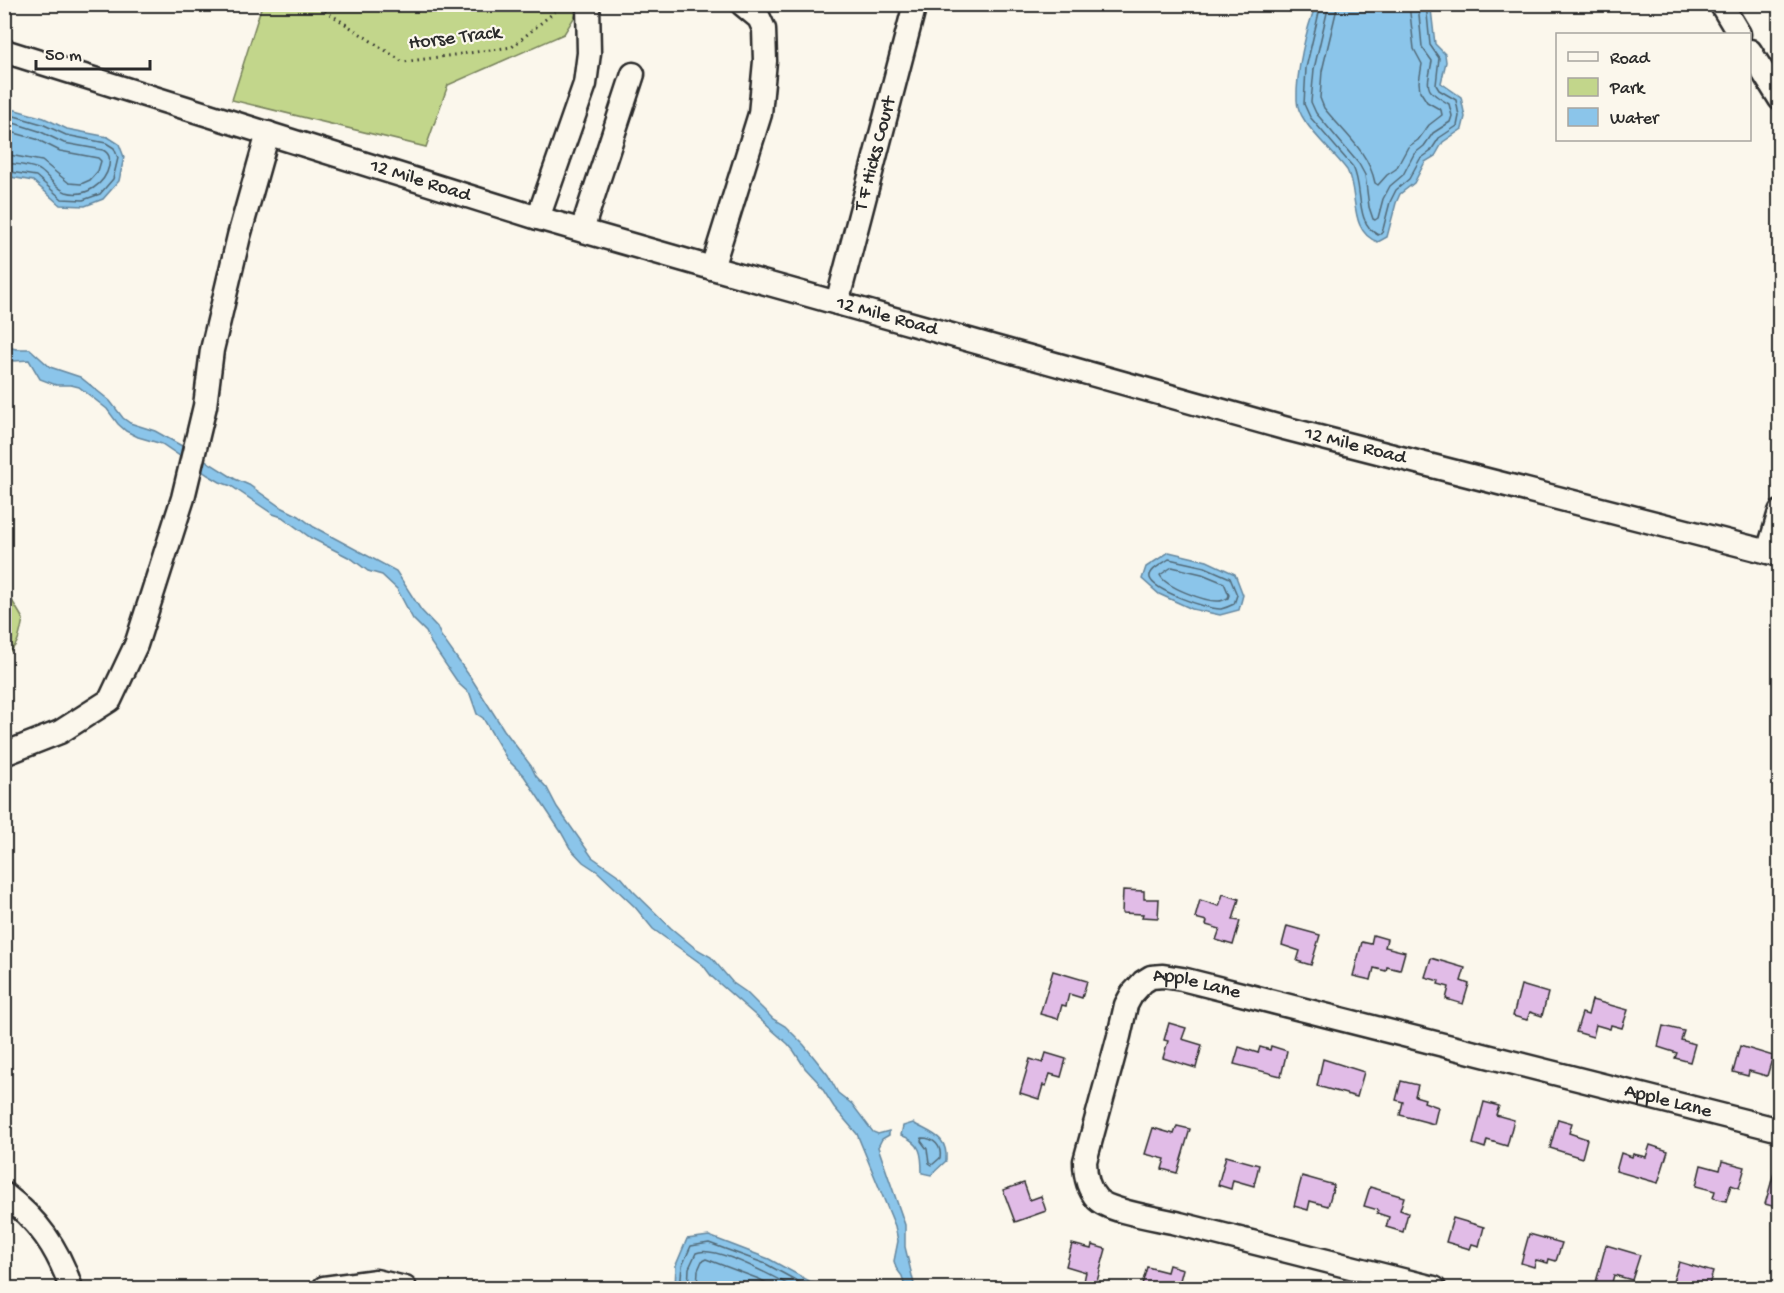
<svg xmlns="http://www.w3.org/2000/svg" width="1784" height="1293" viewBox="0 0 1784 1293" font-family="'Gochi Hand',sans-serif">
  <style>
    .green { fill: #c2d68b; stroke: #76805b; stroke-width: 1.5 }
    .water { fill: #8bc5ea; stroke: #65879e; stroke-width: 1.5 }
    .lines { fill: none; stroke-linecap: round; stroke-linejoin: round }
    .shore { stroke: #516977; stroke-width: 1.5 }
    .building { fill: #e1bce7; stroke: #2b2b2b; stroke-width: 1.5 }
    .minor-casing { stroke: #2b2b2b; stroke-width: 27 }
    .path { stroke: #2b2b2b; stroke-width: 3; stroke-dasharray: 1.5 4.5; stroke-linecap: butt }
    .minor { stroke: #fbf7ec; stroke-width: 22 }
    .labels { text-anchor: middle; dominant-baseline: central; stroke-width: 4.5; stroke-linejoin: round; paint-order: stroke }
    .street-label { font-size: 20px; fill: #2b2b2b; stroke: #fbf7ec }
  </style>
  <rect width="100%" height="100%" fill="#fbf7ec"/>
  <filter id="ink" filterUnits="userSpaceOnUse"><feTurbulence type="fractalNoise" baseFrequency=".0167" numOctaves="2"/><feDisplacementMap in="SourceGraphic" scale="12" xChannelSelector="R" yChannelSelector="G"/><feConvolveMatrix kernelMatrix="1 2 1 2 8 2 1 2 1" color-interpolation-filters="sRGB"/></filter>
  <g filter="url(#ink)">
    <g class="green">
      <polygon points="262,5 582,5 564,34 448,85 426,147 232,100"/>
      <path d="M4,587L23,619C20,633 19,648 5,654Z"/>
    </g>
    <g class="water">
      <path d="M1316,5H1432L1431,9L1435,44L1445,54L1446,62L1441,83L1461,97L1465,117L1462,129L1443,142L1435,156L1425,162L1414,183L1400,194L1396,203L1387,237L1378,242C1348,232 1359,192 1347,170C1334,153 1317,139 1305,121C1301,115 1297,107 1297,100C1296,73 1306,29 1316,5Z"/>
      <polygon points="5,107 44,118 67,129 108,137 119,144 124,157 119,181 103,199 85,206 60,205 33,181 5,176"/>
      <polygon points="4,346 16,349 30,349 50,367 80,377 110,401 123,418 130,423 155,431 200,456 211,464 235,479 249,485 279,506 299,516 314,527 396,571 421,610 437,627 441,636 473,681 504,730 531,766 536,776 547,788 557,807 592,857 622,878 633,891 671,928 695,948 711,957 733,983 746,992 773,1019 785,1026 804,1045 828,1075 838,1093 852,1104 873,1132 878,1134 889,1131 889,1135 882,1139 878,1147 905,1225 905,1247 915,1288 905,1288 902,1276 896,1268 894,1261 898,1241 895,1226 857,1134 834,1107 818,1082 805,1068 794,1051 788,1044 712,977 703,965 653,929 635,907 598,872 583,862 570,848 561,832 524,776 507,759 483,718 477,714 470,694 459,684 431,643 426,632 413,619 397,589 382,575 368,571 352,559 311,538 282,517 273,514 231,486 220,482 208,475 162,444 138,437 126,431 118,424 107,409 79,387 71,385 56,385 40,379 29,360 14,361 5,359"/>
      <polygon points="1169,552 1207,561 1235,574 1243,595 1239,610 1220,615 1192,609 1159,594 1142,579 1146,567"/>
      <path d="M913,1123C932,1134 948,1136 946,1161L931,1175L922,1173C922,1153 921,1143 901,1135L903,1126Z"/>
      <polygon points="709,1236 769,1259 822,1288 675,1288 676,1265 687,1239"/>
    </g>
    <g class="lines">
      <g class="shore">
        <path d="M1321,4L1306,68L1304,104L1310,117L1353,167C1364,188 1354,222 1378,235L1382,233L1390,202L1396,190L1409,179L1420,159L1430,152L1439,138L1457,126L1459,116L1456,100L1439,90L1436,85L1439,58L1430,45L1426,4"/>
        <path d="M1329,4L1314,69L1311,102L1316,113L1359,164L1365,175L1369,207L1373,219L1375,220L1378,218L1383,199L1390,186L1403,175L1414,154L1424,146L1433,133L1450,122L1452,116L1449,104C1423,89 1427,89 1432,61L1422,47L1418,4"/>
        <path d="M1338,4L1322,71L1320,98L1324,108C1343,132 1369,152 1375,183L1378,185L1387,175L1396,169L1408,147L1418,140L1429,125L1442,115L1441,110L1427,102L1420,91L1419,82L1422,64L1414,49L1409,4"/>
        <polyline points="4,113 42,124 66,135 106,143 114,148 118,158 113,179 100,194 83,200 62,199 36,176 4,171"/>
        <path d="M4,120L39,131L64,143L103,150C110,154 110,158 109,166C105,184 86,198 66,192C57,189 49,177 41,171C33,165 14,164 4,163"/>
        <polyline points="4,130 36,139 60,151 98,158 101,161 98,171 90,180 81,184 69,183 42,161 4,154"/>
        <path d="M1169,559L1205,567L1230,578L1237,595L1234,604C1230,606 1225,608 1221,609C1208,610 1153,590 1150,578C1148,570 1164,563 1169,559Z"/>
        <path d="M1172,567L1202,574L1224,583L1229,595L1228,598C1226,599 1222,601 1219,601C1206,602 1165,587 1160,575Z"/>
        <path d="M922,1138C934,1138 942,1146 940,1158L932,1165L929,1163L927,1149L921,1141Z"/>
        <polyline points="680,1288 682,1266 691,1246 709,1243 766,1264 810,1288"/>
        <path d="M688,1288L689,1268L696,1253C714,1244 776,1278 794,1288"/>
        <polyline points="697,1288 698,1270 702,1261 706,1259 759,1279 776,1288"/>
      </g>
    </g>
    <g class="building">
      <polygon points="1123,890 1144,891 1144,899 1159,899 1158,918 1142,917 1143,914 1122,913"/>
      <polygon points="1223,894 1239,899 1233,920 1240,921 1233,945 1216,940 1220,929 1206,925 1207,921 1195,918 1200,900 1219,906"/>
      <polygon points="1287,926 1320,935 1311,965 1297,961 1300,951 1282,945"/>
      <polygon points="1373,935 1387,939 1385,947 1405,952 1400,970 1387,967 1386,971 1374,968 1371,980 1353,976 1362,942 1371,944"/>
      <polygon points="1431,958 1465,968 1461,981 1469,984 1463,1004 1446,999 1449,987 1438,984 1439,981 1425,977"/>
      <polygon points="1053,971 1087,981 1082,998 1069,994 1066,1006 1062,1005 1058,1019 1040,1014"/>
      <polygon points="1521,985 1548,993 1542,1016 1530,1012 1527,1020 1513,1016"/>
      <polygon points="1592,1000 1628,1010 1622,1028 1611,1025 1610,1029 1596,1025 1593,1037 1576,1032 1582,1013 1588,1015"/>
      <polygon points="1169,1023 1186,1028 1182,1039 1202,1045 1196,1068 1163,1058 1168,1041 1164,1040"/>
      <polygon points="1663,1026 1684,1031 1681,1040 1695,1044 1690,1062 1675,1058 1677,1053 1658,1047"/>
      <polygon points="1271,1046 1287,1051 1281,1076 1234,1064 1239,1047 1258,1053 1260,1047 1270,1050"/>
      <polygon points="1740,1046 1773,1056 1767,1076 1749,1071 1748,1076 1733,1072"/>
      <polygon points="1046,1053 1066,1059 1061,1077 1050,1074 1046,1086 1043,1085 1039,1099 1020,1093 1030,1059 1043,1063"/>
      <polygon points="1323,1059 1364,1072 1357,1097 1317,1086"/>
      <polygon points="1401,1081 1418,1085 1415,1096 1425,1099 1424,1102 1438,1107 1434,1124 1400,1115 1403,1102 1396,1100"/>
      <polygon points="1484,1102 1499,1106 1496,1115 1514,1120 1507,1146 1487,1140 1485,1148 1473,1144"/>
      <polygon points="1558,1119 1572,1123 1569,1133 1587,1139 1582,1158 1550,1148"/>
      <polygon points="1177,1126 1190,1129 1177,1173 1162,1169 1165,1159 1145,1154 1153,1128 1174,1134"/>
      <polygon points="1650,1145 1668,1151 1658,1183 1616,1171 1621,1153 1632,1157 1633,1154 1646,1157"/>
      <polygon points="1226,1156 1259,1165 1254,1186 1233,1180 1231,1189 1218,1185"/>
      <polygon points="1722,1161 1745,1167 1739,1188 1731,1185 1726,1201 1713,1198 1715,1191 1696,1186 1701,1165 1720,1170"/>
      <polygon points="1776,1166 1779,1166 1779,1208 1765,1204"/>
      <polygon points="1302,1176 1334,1185 1328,1206 1310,1201 1308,1210 1294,1206"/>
      <polygon points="1024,1183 1030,1200 1041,1196 1046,1211 1015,1222 1003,1190"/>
      <polygon points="1370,1187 1404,1197 1400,1210 1408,1213 1403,1232 1386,1227 1389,1217 1377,1213 1378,1210 1364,1206"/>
      <polygon points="1453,1218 1484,1227 1479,1246 1472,1244 1470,1249 1446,1242"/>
      <polygon points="1529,1234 1562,1243 1556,1261 1549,1259 1548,1263 1536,1260 1534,1267 1521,1263"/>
      <polygon points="1072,1244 1091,1249 1092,1245 1106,1249 1096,1285 1084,1281 1086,1272 1066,1266"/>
      <polygon points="1606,1245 1640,1255 1632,1280 1614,1275 1611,1286 1596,1282"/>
      <polygon points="1679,1262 1713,1272 1708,1288 1671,1288"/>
      <polygon points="1169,1265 1183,1269 1178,1288 1141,1288 1147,1267 1167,1272"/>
    </g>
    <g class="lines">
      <defs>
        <g id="minor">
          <polyline points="1721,4 1739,34"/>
          <path id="s1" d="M4,51L538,218L712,268L1284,428L1780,555"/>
          <polyline points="1750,51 1780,99"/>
          <polyline points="538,218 585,84 589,53 588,4"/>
          <polyline points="582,230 633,74"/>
          <polyline points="712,268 760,114 765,61 764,29 759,18 742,4"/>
          <path id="s2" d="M837,303L915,4"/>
          <polyline points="1768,552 1780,512"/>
          <polyline points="4,754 60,732 110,700 136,645 183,498 205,406 212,350 239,236 268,133"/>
          <path d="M4,1194C38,1220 58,1248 71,1288"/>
          <polyline points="324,1288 376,1281 405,1288"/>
          <path id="s3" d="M1434,1288C1349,1267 1265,1245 1180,1224C1162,1219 1109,1212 1097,1199C1088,1189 1085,1174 1085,1161L1119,1036L1126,1005L1132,994L1143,982L1151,977L1163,976L1182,979L1780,1130"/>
        </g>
      </defs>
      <use href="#minor" class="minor-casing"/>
      <polyline class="path" points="315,4 403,62 512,47 564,4"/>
      <use href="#minor" class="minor"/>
    </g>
  </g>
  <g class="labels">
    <g class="street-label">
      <text transform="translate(455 39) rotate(-7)">Horse Track</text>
      <text stroke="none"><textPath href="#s2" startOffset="154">T F Hicks Court</textPath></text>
      <text stroke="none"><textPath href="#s1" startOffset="436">12 Mile Road</textPath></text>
      <text stroke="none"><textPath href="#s1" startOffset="922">12 Mile Road</textPath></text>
      <text stroke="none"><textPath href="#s1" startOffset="1408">12 Mile Road</textPath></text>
      <text stroke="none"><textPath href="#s3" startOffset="636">Apple Lane</textPath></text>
      <text stroke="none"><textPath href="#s3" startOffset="1122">Apple Lane</textPath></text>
    </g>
  </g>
  <rect width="1784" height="1293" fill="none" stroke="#fbf7ec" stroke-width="24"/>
  <rect x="12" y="12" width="1760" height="1269" fill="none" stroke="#2b2b2b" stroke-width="2" filter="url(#ink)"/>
  <rect x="1556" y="33" width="195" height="108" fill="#fbf7ec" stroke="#a8a59f" stroke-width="1.5"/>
  <rect x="1568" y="52" width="30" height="9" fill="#fbf7ec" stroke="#a8a59f" stroke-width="1.5"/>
  <text x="1610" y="63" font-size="18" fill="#2b2b2b">Road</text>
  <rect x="1568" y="78" width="30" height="18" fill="#c2d68b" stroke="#a8a59f" stroke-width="1.5"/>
  <text x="1610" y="93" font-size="18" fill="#2b2b2b">Park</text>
  <rect x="1568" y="108" width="30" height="18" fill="#8bc5ea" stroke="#a8a59f" stroke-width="1.5"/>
  <text x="1610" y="123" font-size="18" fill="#2b2b2b">Water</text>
  <path d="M36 60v9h114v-9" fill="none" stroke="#2b2b2b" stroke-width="3"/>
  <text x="45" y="60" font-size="18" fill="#2b2b2b" stroke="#fbf7ec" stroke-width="4.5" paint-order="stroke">50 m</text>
</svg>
